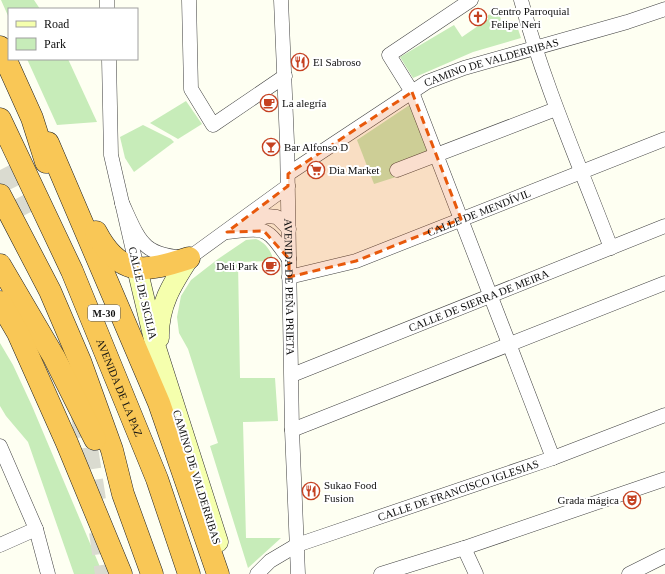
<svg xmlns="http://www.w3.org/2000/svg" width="665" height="574" viewBox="0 0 665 574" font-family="'Times New Roman',serif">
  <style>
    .green { fill: #c7ecb9 }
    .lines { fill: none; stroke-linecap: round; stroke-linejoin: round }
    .highway-tunnel { stroke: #dadbd0; stroke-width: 22; stroke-dasharray: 22 11; stroke-linecap: butt }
    .street-casing { stroke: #424242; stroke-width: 15 }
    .secondary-casing { stroke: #313131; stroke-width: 21 }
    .highway-casing { stroke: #202020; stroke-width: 23 }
    .street { stroke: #fff; stroke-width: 14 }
    .secondary { stroke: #f5ffad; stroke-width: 20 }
    .highway { stroke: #f9c756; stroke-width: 22 }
    .marked { fill: #e8590c; fill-opacity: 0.2; stroke: #e8590c; stroke-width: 3; stroke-dasharray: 8 5; stroke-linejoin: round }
    .labels { text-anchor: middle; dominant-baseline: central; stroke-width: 4; stroke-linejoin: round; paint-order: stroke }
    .shield { fill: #fff; stroke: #575757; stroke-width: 1 }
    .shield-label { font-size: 10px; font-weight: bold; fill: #0f0f0f }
    .poi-label { font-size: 11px; fill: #0f0f0f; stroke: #fff; text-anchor: start }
    .street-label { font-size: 11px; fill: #0f0f0f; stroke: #fff }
  </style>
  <rect width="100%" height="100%" fill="#fefff2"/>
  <g class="green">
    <polygon points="1,0 34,0 40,9 9,9 9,18"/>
    <polygon points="499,12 503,29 517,26 521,38 473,52 413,78 400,57 454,25 462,37 488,19 488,15"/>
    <polygon points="27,59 68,59 97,122 57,125"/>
    <polygon points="186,101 202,124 178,139 150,123"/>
    <polygon points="411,104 429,151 399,176 374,184 357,140"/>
    <polygon points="143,125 171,139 174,142 134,172 125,158 120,137"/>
    <path d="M256,239C266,243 271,251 274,261L238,262L240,378H275L278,421L243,422L246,538H281L248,568L210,446L218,443L188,349L179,333L177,317L181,296L191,280L218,259L246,240Z"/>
    <polygon points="0,343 13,365 32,406 103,574 74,574 28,442 6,416 0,406"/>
  </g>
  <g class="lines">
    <g class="highway-tunnel">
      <polyline points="0,170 23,216"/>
      <polyline points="82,415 95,500"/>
      <polyline points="100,532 106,574"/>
    </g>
    <defs>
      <g id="street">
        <polyline points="107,0 107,9"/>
        <polyline points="189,0 191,89 213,125 285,76"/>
        <path id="s1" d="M281,0L287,142L292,430L298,574"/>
        <polyline points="471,0 389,55 412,92 553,458"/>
        <path d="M521,0C544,85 580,166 611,248"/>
        <polyline points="109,59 111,155 137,268"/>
        <polyline points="397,170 556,109"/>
        <path id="s2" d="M288,174L427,82L464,68L627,22L665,9"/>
        <path d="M122,203C140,242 142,256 189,258L288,186"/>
        <polyline points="243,224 267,216 277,217 289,229"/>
        <path d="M227,232C268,228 265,226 289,259"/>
        <path id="s3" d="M289,277L356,261L665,139"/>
        <path id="s4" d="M292,375L665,226"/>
        <polyline points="292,430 665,283"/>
        <polyline points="0,446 36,529 48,574"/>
        <polyline points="0,545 36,529"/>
        <polyline points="464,548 476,574"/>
        <path id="s5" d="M257,574L270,561L297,545L553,458L665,415"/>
        <polyline points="381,574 464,548 665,479"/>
        <polyline points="629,574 665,556"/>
      </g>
      <g id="secondary">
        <polyline points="137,268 156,348 218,542"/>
        <path d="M159,338C158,306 172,284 189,258"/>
      </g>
      <g id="highway">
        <polyline points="0,47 32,118 46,162"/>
        <path id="s6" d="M0,119L72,271L157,479L189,574"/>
        <polyline points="48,143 159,403 218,574"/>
        <polyline points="0,195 50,291 80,361 112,450 123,494 152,574"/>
        <path d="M96,232C120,278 146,272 189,258"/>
        <polyline points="0,265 54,357 95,439"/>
        <polyline points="0,302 18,333 67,443 121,574"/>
      </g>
    </defs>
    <use href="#street" class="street-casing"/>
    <use href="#secondary" class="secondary-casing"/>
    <use href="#highway" class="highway-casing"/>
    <use href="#street" class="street"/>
    <use href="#secondary" class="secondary"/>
    <use href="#highway" class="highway"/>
  </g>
  <path class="marked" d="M412,92L461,219L356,261L289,277V259L264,231L227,232L288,186V174Z"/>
  <defs>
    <symbol id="church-ring" viewBox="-11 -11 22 22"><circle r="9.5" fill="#fff" stroke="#c54121" stroke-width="1.5"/><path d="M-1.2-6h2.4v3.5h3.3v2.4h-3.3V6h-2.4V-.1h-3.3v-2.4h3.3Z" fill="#c54121"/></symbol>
    <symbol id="restaurant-ring" viewBox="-11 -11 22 22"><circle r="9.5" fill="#fff" stroke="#c54121" stroke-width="1.5"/><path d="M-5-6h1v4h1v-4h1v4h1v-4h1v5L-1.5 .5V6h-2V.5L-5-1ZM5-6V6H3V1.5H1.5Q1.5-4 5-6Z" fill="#c54121"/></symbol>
    <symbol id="cafe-ring" viewBox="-11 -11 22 22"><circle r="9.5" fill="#fff" stroke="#c54121" stroke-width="1.5"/><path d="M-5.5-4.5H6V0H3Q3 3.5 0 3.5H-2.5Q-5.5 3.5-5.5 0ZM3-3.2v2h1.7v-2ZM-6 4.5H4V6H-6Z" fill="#c54121"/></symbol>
    <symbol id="bar-ring" viewBox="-11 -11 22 22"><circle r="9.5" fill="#fff" stroke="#c54121" stroke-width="1.5"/><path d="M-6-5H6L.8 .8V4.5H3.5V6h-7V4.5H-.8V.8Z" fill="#c54121"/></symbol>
    <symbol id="supermarket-ring" viewBox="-11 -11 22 22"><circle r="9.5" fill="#fff" stroke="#c54121" stroke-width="1.5"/><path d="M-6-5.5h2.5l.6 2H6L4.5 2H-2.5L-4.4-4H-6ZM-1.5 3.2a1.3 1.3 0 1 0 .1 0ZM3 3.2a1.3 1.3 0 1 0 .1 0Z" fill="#c54121"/></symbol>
    <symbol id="theatre-ring" viewBox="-11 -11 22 22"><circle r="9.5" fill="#fff" stroke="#c54121" stroke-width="1.5"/><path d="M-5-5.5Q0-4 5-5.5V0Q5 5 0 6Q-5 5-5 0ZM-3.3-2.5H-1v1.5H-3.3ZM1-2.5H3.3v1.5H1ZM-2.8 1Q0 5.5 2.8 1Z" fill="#c54121"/></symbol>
  </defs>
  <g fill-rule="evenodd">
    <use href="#church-ring" x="468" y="7" width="20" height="20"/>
    <use href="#restaurant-ring" x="290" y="52" width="20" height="20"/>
    <use href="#cafe-ring" x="259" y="93" width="20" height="20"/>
    <use href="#bar-ring" x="261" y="137" width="20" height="20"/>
    <use href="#supermarket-ring" x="306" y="160" width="20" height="20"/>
    <use href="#cafe-ring" x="261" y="256" width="20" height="20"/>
    <use href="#restaurant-ring" x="301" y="481" width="20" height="20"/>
    <use href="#theatre-ring" x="622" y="490" width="20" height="20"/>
  </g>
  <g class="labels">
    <rect class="shield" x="88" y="305" width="32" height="16" rx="3"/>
    <g class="shield-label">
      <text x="104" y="313">M-30</text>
    </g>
    <g class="poi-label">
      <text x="491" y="11">Centro Parroquial<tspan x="491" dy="13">Felipe Neri</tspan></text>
      <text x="313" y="62">El Sabroso</text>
      <text x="282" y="103">La alegría</text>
      <text x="284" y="147">Bar Alfonso D</text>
      <text x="329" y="170">Dia Market</text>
      <text x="258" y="266" text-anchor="end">Deli Park</text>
      <text x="324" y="485">Sukao Food<tspan x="324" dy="13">Fusion</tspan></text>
      <text x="619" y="500" text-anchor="end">Grada mágica</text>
    </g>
    <g class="street-label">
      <text stroke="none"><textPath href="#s2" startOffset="234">CAMINO DE VALDERRIBAS</textPath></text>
      <text stroke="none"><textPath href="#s3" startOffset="201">CALLE DE MENDÍVIL</textPath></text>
      <text stroke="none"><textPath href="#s1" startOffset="287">AVENIDA DE PEÑA PRIETA</textPath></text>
      <text transform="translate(143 293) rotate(77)">CALLE DE SICILIA</text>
      <text stroke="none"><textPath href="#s4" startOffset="201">CALLE DE SIERRA DE MEIRA</textPath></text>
      <text stroke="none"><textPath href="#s6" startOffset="294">AVENIDA DE LA PAZ</textPath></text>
      <text transform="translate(197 477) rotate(73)">CAMINO DE VALDERRIBAS</text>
      <text stroke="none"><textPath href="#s5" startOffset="220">CALLE DE FRANCISCO IGLESIAS</textPath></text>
    </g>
  </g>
  <rect x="8" y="8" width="130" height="52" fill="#ffffff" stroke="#9f9f9f"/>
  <rect x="16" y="21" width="20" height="6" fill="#f5ffad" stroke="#9f9f9f"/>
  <text x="44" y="28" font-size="12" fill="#0f0f0f">Road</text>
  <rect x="16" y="38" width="20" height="12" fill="#c7ecb9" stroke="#9f9f9f"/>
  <text x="44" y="48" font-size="12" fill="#0f0f0f">Park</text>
</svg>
